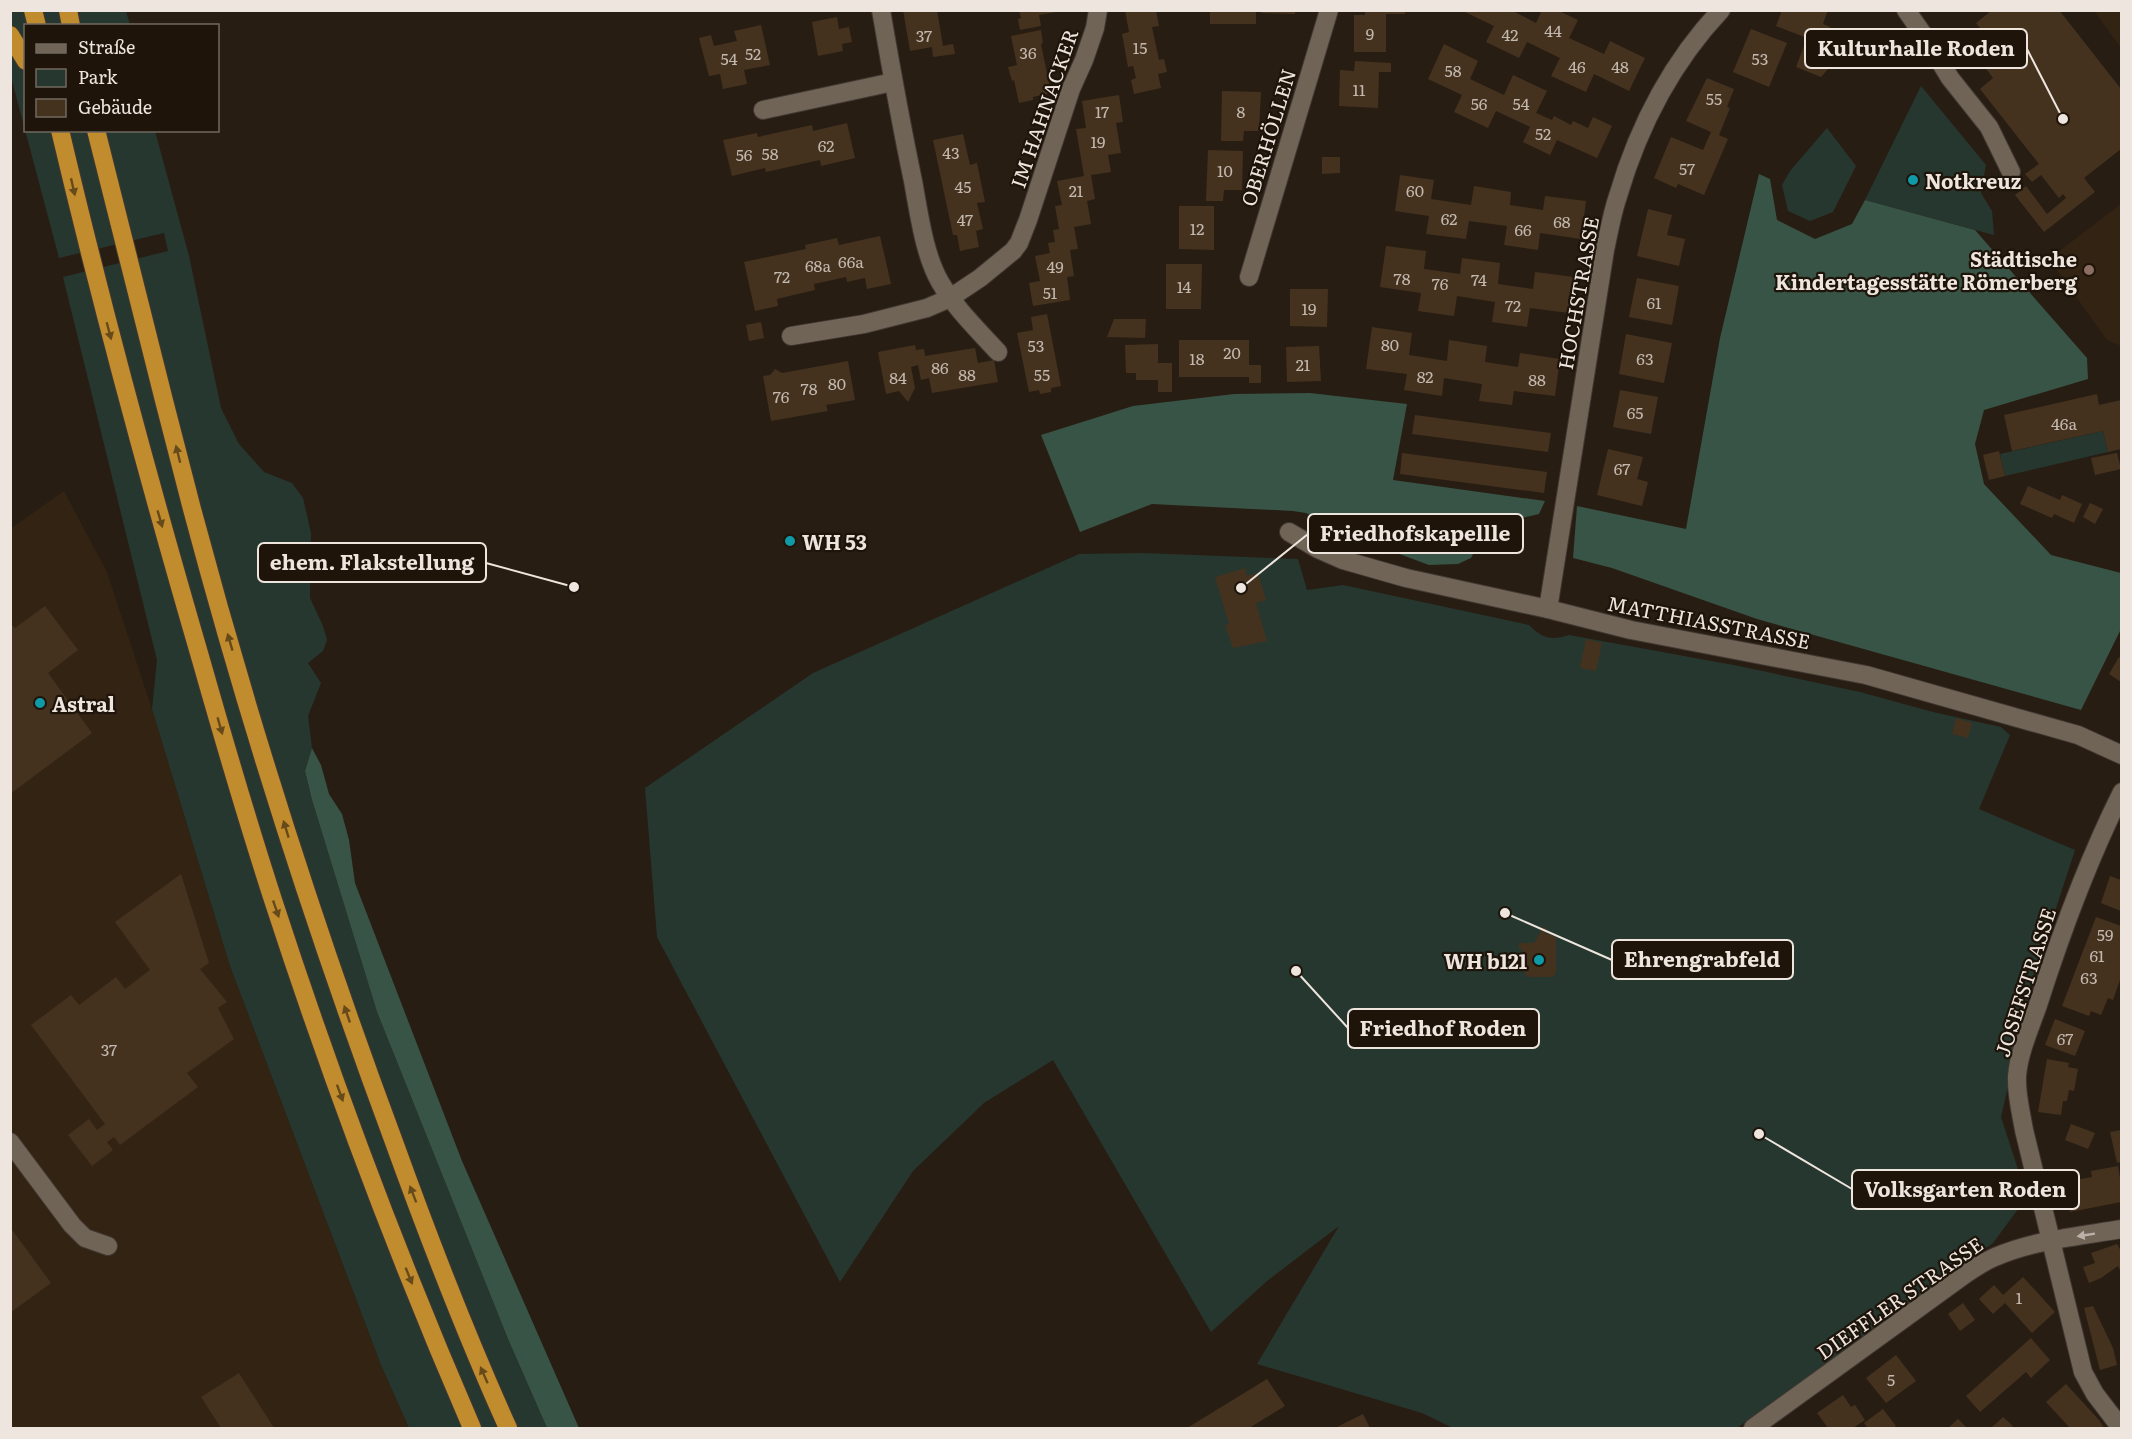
<svg xmlns="http://www.w3.org/2000/svg" width="2132" height="1439" viewBox="0 0 2132 1439" font-family="Literata,serif">
  <style>
    .built { fill: #322313 }
    .green { fill: #26372f }
    .forest { fill: #375446 }
    .building { fill: #44321f }
    .lines { fill: none; stroke-linecap: round; stroke-linejoin: round }
    .minor-casing { stroke: #413832; stroke-width: 20 }
    .highway-casing { stroke: #413832; stroke-width: 20 }
    .minor { stroke: #706457; stroke-width: 18 }
    .highway { stroke: #c08c2e; stroke-width: 18 }
    .oneway { fill: #674a1a }
    .oneway2 { fill: #bbb1a8 }
    .culture-dot { fill: #0f9aa8; stroke: #1e140a; stroke-width: 2 }
    .education-dot { fill: #8d6e63; stroke: #1e140a; stroke-width: 2 }
    .labels { text-anchor: middle; dominant-baseline: central; stroke-width: 4.5; stroke-linejoin: round; paint-order: stroke }
    .number-label { font-size: 16px; fill: #c3b8ae }
    .street-label { font-size: 20px; fill: #ede5de; stroke: #1e140a }
    .poi-label { font-size: 20px; font-weight: bold; fill: #ede5de; stroke: #1e140a; text-anchor: start }
    .leader { fill: none; stroke: #ede5de; stroke-width: 2 }
    .callout-dot { fill: #ede5de; stroke: #1e140a; stroke-width: 2 }
    .callout { fill: #1e140a; stroke: #ede5de; stroke-width: 2 }
    .callout-label { font-size: 21px; text-anchor: middle; font-weight: bold; fill: #ede5de }
  </style>
  <rect width="100%" height="100%" fill="#281d13"/>
  <g class="built">
    <polygon points="2094,11 2121,11 2121,48"/>
    <polygon points="2121,204 2121,346 2107,340 2049,259"/>
    <polygon points="64,491 107,572 152,709 230,966 381,1365 409,1428 11,1428 10,529"/>
  </g>
  <g class="green">
    <polygon points="10,11 126,11 130,25 26,26 26,130 155,131 189,256 221,408 239,444 264,472 292,483 303,498 311,533 310,598 323,626 327,640 323,651 308,663 321,683 308,716 312,748 305,771 312,800 377,1012 508,1339 547,1428 409,1428 381,1365 230,966 152,709 157,660 63,277 168,251 164,233 59,258 11,77"/>
    <polygon points="1921,86 1986,165 1981,193 1992,211 1994,235 1865,200"/>
    <polygon points="1827,128 1856,166 1833,212 1810,221 1788,211 1782,185 1790,171"/>
    <polygon points="2103,431 2108,452 2005,476 2000,454"/>
    <path d="M1143,553L1298,559L1307,590L1343,585L1529,625C1542,638 1551,641 1569,635L1739,666L1860,692L1933,712L2001,727L2010,735L1979,809L2075,850L2031,985L2001,1117L2027,1197L1993,1243L1737,1428H1453L1422,1413L1257,1364L1339,1226L1267,1281L1211,1332L1053,1060L984,1103L913,1171L840,1282L657,937L645,788L813,673L1079,554Z"/>
  </g>
  <g class="forest">
    <polygon points="1759,174 1770,179 1777,220 1815,239 1852,224 1865,200 1975,230 2087,358 2088,379 1984,410 1975,444 1984,484 2051,555 2121,573 2121,629 2081,710 1757,619 1612,568 1573,558 1577,506 1686,529 1720,338"/>
    <polygon points="1310,393 1407,404 1393,480 1545,501 1539,514 1500,523 1483,535 1471,558 1458,564 1429,565 1351,536 1306,513 1293,511 1152,504 1080,532 1041,435 1133,406 1234,394"/>
    <polygon points="312,748 321,765 329,794 342,814 349,840 355,883 462,1161 579,1428 547,1428 508,1339 377,1012 312,800 305,771"/>
  </g>
  <g class="building">
    <polygon points="903,10 937,10 943,46 953,44 955,54 933,57 932,47 910,51"/>
    <polygon points="1019,10 1056,10 1056,12 1039,15 1041,26 1020,30 1018,19 1021,18"/>
    <polygon points="1125,10 1156,10 1159,26 1152,27 1159,60 1164,59 1167,72 1158,74 1161,88 1134,94 1131,80 1136,78 1133,66 1128,67 1122,34 1129,32"/>
    <polygon points="1261,10 1295,10 1295,14 1261,13"/>
    <polygon points="1365,10 1405,10 1405,14 1386,14 1386,52 1354,52 1354,15 1365,15"/>
    <polygon points="1461,10 1511,10 1536,23 1542,10 1557,10 1578,20 1569,38 1604,54 1610,41 1645,58 1629,91 1594,74 1586,92 1551,76 1560,58 1527,42 1519,58 1486,42 1494,26"/>
    <polygon points="1782,10 1828,10 1823,24 1830,27 1823,44 1843,52 1821,77 1796,67 1807,38 1776,26"/>
    <polygon points="1992,10 2059,10 2121,89 2121,149 2084,178 2095,192 2044,232 2015,195 2026,186 2047,214 2066,198 2063,194 2059,198 2041,175 2032,182 2025,174 2039,164 1980,89 1993,78 1975,54 1991,42 1976,23"/>
    <rect x="1210" y="12" width="46" height="12"/>
    <polygon points="837,17 839,29 849,27 852,42 842,44 843,51 818,56 812,22"/>
    <polygon points="761,25 770,65 744,70 747,84 723,89 720,74 709,76 699,38 711,35 714,46 737,41 734,31"/>
    <polygon points="1751,29 1787,43 1769,87 1733,72"/>
    <polygon points="1041,30 1043,43 1041,44 1051,93 1033,97 1033,100 1019,103 1014,80 1012,81 1008,67 1017,65 1011,36"/>
    <polygon points="1444,44 1478,61 1470,79 1504,95 1513,75 1547,91 1536,113 1552,120 1554,116 1571,125 1573,121 1588,128 1593,117 1612,126 1597,158 1557,140 1550,155 1523,142 1530,127 1496,111 1488,128 1454,112 1462,95 1428,79"/>
    <polygon points="1355,61 1391,63 1391,72 1379,72 1378,108 1339,106 1340,70 1354,71"/>
    <polygon points="1707,78 1734,89 1727,107 1730,108 1719,135 1728,139 1704,195 1678,184 1676,188 1654,178 1671,137 1703,150 1711,132 1686,121"/>
    <polygon points="1222,91 1261,92 1259,131 1244,131 1243,141 1221,141"/>
    <polygon points="1119,95 1123,122 1116,123 1121,153 1108,155 1111,172 1091,175 1095,199 1087,201 1091,224 1074,227 1078,249 1070,250 1074,276 1067,277 1070,300 1033,306 1029,283 1040,281 1035,256 1050,253 1048,243 1055,242 1053,230 1059,229 1055,206 1062,205 1057,181 1084,176 1076,129 1086,128 1082,101"/>
    <polygon points="847,123 855,158 821,166 820,160 766,172 765,168 732,176 723,140 757,133 758,137 812,125 813,131"/>
    <polygon points="963,134 970,165 977,163 985,202 977,203 983,229 976,231 979,247 960,251 957,235 953,235 933,140"/>
    <polygon points="1208,150 1243,151 1242,190 1224,190 1223,201 1206,201"/>
    <polygon points="1322,157 1340,157 1340,173 1322,174"/>
    <polygon points="1400,175 1434,180 1431,199 1471,205 1474,186 1511,192 1510,205 1543,210 1545,196 1586,201 1581,239 1540,233 1538,250 1504,245 1507,226 1469,221 1466,239 1426,234 1429,216 1395,211"/>
    <polygon points="1179,206 1214,206 1214,250 1179,249"/>
    <polygon points="1648,209 1672,215 1667,235 1685,239 1679,266 1637,256"/>
    <polygon points="880,236 891,284 867,289 865,278 847,282 846,277 814,284 815,290 777,299 778,306 755,311 744,262 806,249 805,245 837,238 839,245"/>
    <polygon points="1386,246 1426,251 1424,269 1460,274 1462,258 1500,263 1498,284 1533,289 1535,272 1574,277 1569,313 1530,308 1527,327 1492,322 1495,302 1457,296 1454,316 1418,311 1421,293 1380,287"/>
    <polygon points="1166,264 1202,264 1201,309 1166,309"/>
    <polygon points="1637,278 1679,286 1672,325 1629,317"/>
    <polygon points="1290,289 1328,289 1327,327 1290,326"/>
    <polygon points="1047,314 1061,386 1051,388 1051,392 1040,394 1039,390 1029,392 1017,333 1033,330 1031,317"/>
    <polygon points="1114,319 1146,319 1145,338 1107,337"/>
    <polygon points="761,322 764,338 749,341 746,325"/>
    <polygon points="1372,327 1412,333 1409,355 1447,361 1449,340 1487,346 1485,362 1518,367 1520,353 1560,359 1555,396 1514,391 1512,405 1479,401 1482,384 1444,378 1442,396 1404,390 1407,374 1366,369"/>
    <polygon points="1626,334 1672,343 1664,383 1619,374"/>
    <polygon points="1179,340 1249,340 1249,365 1261,365 1261,383 1249,383 1249,377 1179,377"/>
    <polygon points="1158,344 1158,363 1172,363 1172,392 1158,392 1158,380 1136,380 1136,373 1126,373 1125,345"/>
    <polygon points="915,345 916,350 924,349 925,356 975,348 978,363 994,360 998,382 932,393 929,378 921,380 918,365 911,367 915,388 908,402 899,391 886,394 878,352"/>
    <polygon points="1319,346 1321,381 1287,382 1286,347"/>
    <polygon points="848,361 855,400 826,405 828,411 771,421 763,376 770,375 775,369 782,373"/>
    <polygon points="1620,390 1658,397 1651,434 1613,427"/>
    <polygon points="2097,394 2099,405 2121,400 2121,449 2108,452 2103,431 2012,451 2004,415"/>
    <polygon points="1415,415 1551,433 1548,452 1412,434"/>
    <polygon points="1608,449 1643,457 1637,479 1648,482 1642,506 1597,495"/>
    <polygon points="1999,451 2005,476 1989,480 1983,455"/>
    <polygon points="1402,453 1547,472 1544,493 1400,474"/>
    <polygon points="2117,453 2121,469 2095,475 2091,458"/>
    <polygon points="2028,486 2060,500 2062,495 2082,504 2074,523 2054,514 2052,518 2020,504"/>
    <polygon points="2090,503 2103,509 2095,524 2083,517"/>
    <polygon points="1245,568 1247,576 1258,573 1266,600 1256,603 1267,641 1233,648 1225,625 1229,624 1215,577"/>
    <polygon points="45,606 78,650 48,673 92,733 10,794 10,623 15,628"/>
    <polygon points="1586,639 1602,643 1596,671 1580,668"/>
    <polygon points="2119,657 2121,658 2121,682 2109,674"/>
    <polygon points="1956,718 1972,723 1968,738 1952,734"/>
    <polygon points="181,874 209,963 200,969 227,1002 218,1008 234,1039 187,1073 198,1087 120,1145 114,1137 107,1142 113,1150 92,1166 68,1135 89,1119 97,1130 105,1124 31,1025 71,995 79,1005 116,977 125,989 150,970 115,922"/>
    <polygon points="2110,876 2121,880 2121,911 2101,903"/>
    <polygon points="2096,917 2121,926 2121,977 2113,1000 2108,998 2101,1015 2091,1011 2089,1016 2062,1006"/>
    <polygon points="1544,926 1547,928 1545,934 1552,935 1556,938 1556,973 1553,977 1528,977 1523,971 1522,949 1519,949 1519,943 1534,943"/>
    <polygon points="2055,1019 2085,1031 2075,1056 2045,1045"/>
    <polygon points="2047,1059 2069,1063 2068,1067 2078,1069 2074,1091 2069,1090 2067,1101 2063,1101 2061,1115 2038,1112"/>
    <polygon points="2071,1124 2095,1133 2088,1149 2065,1140"/>
    <polygon points="2121,1130 2121,1162 2117,1163 2110,1132"/>
    <polygon points="2118,1166 2121,1184 2121,1202 2070,1212 2065,1182 2092,1177 2091,1171"/>
    <polygon points="10,1227 51,1283 10,1313"/>
    <polygon points="2117,1244 2121,1251 2121,1272 2118,1266 2101,1278 2089,1283 2083,1267 2095,1263 2091,1253"/>
    <polygon points="2023,1277 2055,1312 2032,1333 2005,1303 1993,1314 1979,1299 1994,1285 2003,1295"/>
    <polygon points="1963,1303 1975,1320 1960,1331 1948,1314"/>
    <polygon points="2093,1306 2113,1348 2117,1365 2100,1370 2084,1308"/>
    <polygon points="2031,1338 2050,1360 2031,1378 2026,1372 1980,1412 1966,1396"/>
    <polygon points="1896,1355 1916,1381 1886,1403 1866,1378"/>
    <polygon points="239,1373 274,1428 221,1428 201,1397"/>
    <polygon points="1267,1379 1285,1406 1249,1428 1187,1428"/>
    <polygon points="2066,1384 2099,1420 2104,1428 2070,1428 2046,1402"/>
    <polygon points="1843,1395 1851,1407 1855,1405 1865,1420 1853,1428 1828,1428 1817,1413"/>
    <polygon points="1883,1409 1896,1426 1893,1428 1865,1428 1867,1427 1864,1423"/>
    <polygon points="1363,1414 1370,1428 1335,1428"/>
    <polygon points="2003,1417 2013,1426 2010,1428 1991,1428"/>
    <polygon points="1958,1419 1967,1428 1948,1428"/>
  </g>
  <g class="lines">
    <defs>
      <g id="minor">
        <path d="M881,10C891,68 901,124 913,181C919,213 924,254 940,282C955,308 978,330 998,352"/>
        <polyline points="1906,10 1927,40 1950,78 1989,127 2011,172"/>
        <polyline points="763,110 893,82"/>
        <polyline points="1249,277 1329,10"/>
        <polyline points="791,336 864,324 927,308 950,298 980,278 1013,251 1019,243 1028,220 1071,89 1084,60 1095,28 1098,10"/>
        <polyline points="1289,532 1318,549 1343,560 1406,578 1548,609 1631,630 1866,675 2078,735 2122,755"/>
        <path d="M1548,609L1605,250C1609,232 1612,213 1618,196C1638,128 1672,62 1721,10"/>
        <polyline points="10,1142 72,1225 85,1238 108,1246"/>
        <path d="M1753,1428L1967,1273C1976,1267 1985,1261 1995,1257C2034,1240 2080,1236 2122,1229"/>
        <path d="M2121,1428L2095,1394L2083,1372L2024,1130C2021,1112 2016,1094 2017,1076C2019,1052 2030,1028 2038,1005C2061,933 2088,860 2122,792"/>
      </g>
      <g id="highway">
        <polyline points="33,10 37,26"/>
        <polyline points="68,10 71,26"/>
        <polyline points="10,35 26,61"/>
        <path d="M60,130C102,308 150,485 201,660C224,741 248,823 274,903C332,1081 398,1257 472,1428"/>
        <path d="M96,130C128,257 159,383 192,509C249,723 317,935 394,1142C429,1239 466,1335 508,1428"/>
      </g>
    </defs>
    <use href="#minor" class="minor-casing"/>
    <use href="#highway" class="highway-casing"/>
    <use href="#minor" class="minor"/>
    <use href="#highway" class="highway"/>
  </g>
  <defs><path id="oneway-solid" d="M-6-.8H1V-3.2L6.5 0L1 3.2V.8H-6Z" transform="scale(1.5)"/></defs>
  <g class="oneway">
    <use href="#oneway-solid" transform="translate(73 187) rotate(77)"/>
    <use href="#oneway-solid" transform="translate(109 331) rotate(75)"/>
    <use href="#oneway-solid" transform="translate(178 454) rotate(-104)"/>
    <use href="#oneway-solid" transform="translate(160 519) rotate(74)"/>
    <use href="#oneway-solid" transform="translate(230 642) rotate(-106)"/>
    <use href="#oneway-solid" transform="translate(220 726) rotate(74)"/>
    <use href="#oneway-solid" transform="translate(286 829) rotate(-107)"/>
    <use href="#oneway-solid" transform="translate(276 909) rotate(71)"/>
    <use href="#oneway-solid" transform="translate(347 1014) rotate(-109)"/>
    <use href="#oneway-solid" transform="translate(340 1093) rotate(70)"/>
    <use href="#oneway-solid" transform="translate(413 1194) rotate(-111)"/>
    <use href="#oneway-solid" transform="translate(409 1276) rotate(68)"/>
    <use href="#oneway-solid" transform="translate(484 1375) rotate(-114)"/>
  </g>
  <use class="oneway2" href="#oneway-solid" transform="translate(2086 1235) rotate(171)"/>
  <g class="culture-dot">
    <circle cx="1913" cy="180" r="6"/>
    <circle cx="790" cy="541" r="6"/>
    <circle cx="40" cy="703" r="6"/>
    <circle cx="1539" cy="960" r="6"/>
  </g>
  <circle class="education-dot" cx="2089" cy="270" r="6"/>
  <g class="labels">
    <g class="number-label">
      <text x="1553" y="30">44</text>
      <text x="1370" y="33">9</text>
      <text x="1510" y="34">42</text>
      <text x="924" y="35">37</text>
      <text x="1140" y="47">15</text>
      <text x="1028" y="52">36</text>
      <text x="753" y="53">52</text>
      <text x="729" y="58">54</text>
      <text x="1760" y="58">53</text>
      <text x="1577" y="66">46</text>
      <text x="1620" y="66">48</text>
      <text x="1453" y="70">58</text>
      <text x="1359" y="89">11</text>
      <text x="1714" y="98">55</text>
      <text x="1479" y="103">56</text>
      <text x="1521" y="103">54</text>
      <text x="1102" y="111">17</text>
      <text x="1241" y="111">8</text>
      <text x="1543" y="133">52</text>
      <text x="1098" y="141">19</text>
      <text x="826" y="145">62</text>
      <text x="951" y="152">43</text>
      <text x="770" y="153">58</text>
      <text x="744" y="154">56</text>
      <text x="1687" y="168">57</text>
      <text x="1225" y="170">10</text>
      <text x="963" y="186">45</text>
      <text x="1076" y="190">21</text>
      <text x="1415" y="190">60</text>
      <text x="1449" y="218">62</text>
      <text x="965" y="219">47</text>
      <text x="1562" y="221">68</text>
      <text x="1197" y="228">12</text>
      <text x="1523" y="229">66</text>
      <text x="851" y="261">66a</text>
      <text x="818" y="265">68a</text>
      <text x="1055" y="266">49</text>
      <text x="782" y="276">72</text>
      <text x="1402" y="278">78</text>
      <text x="1479" y="279">74</text>
      <text x="1440" y="283">76</text>
      <text x="1184" y="286">14</text>
      <text x="1050" y="292">51</text>
      <text x="1654" y="302">61</text>
      <text x="1513" y="305">72</text>
      <text x="1309" y="308">19</text>
      <text x="1390" y="344">80</text>
      <text x="1036" y="345">53</text>
      <text x="1232" y="352">20</text>
      <text x="1197" y="358">18</text>
      <text x="1645" y="358">63</text>
      <text x="1303" y="364">21</text>
      <text x="940" y="367">86</text>
      <text x="967" y="374">88</text>
      <text x="1042" y="374">55</text>
      <text x="1425" y="376">82</text>
      <text x="898" y="377">84</text>
      <text x="1537" y="379">88</text>
      <text x="837" y="383">80</text>
      <text x="809" y="388">78</text>
      <text x="781" y="396">76</text>
      <text x="1635" y="412">65</text>
      <text x="2064" y="423">46a</text>
      <text x="1622" y="468">67</text>
      <text x="2105" y="934">59</text>
      <text x="2097" y="955">61</text>
      <text x="2089" y="977">63</text>
      <text x="2065" y="1038">67</text>
      <text x="109" y="1049">37</text>
      <text x="2019" y="1297">1</text>
      <text x="1891" y="1379">5</text>
    </g>
    <g class="street-label">
      <text transform="translate(1043 108) rotate(-71)">IM HAHNACKER</text>
      <text transform="translate(1267 137) rotate(-73)">OBERHÖLLEN</text>
      <text transform="translate(1577 293) rotate(-80)">HOCHSTRASSE</text>
      <text transform="translate(1709 621) rotate(11)">MATTHIASSTRASSE</text>
      <text transform="translate(2024 982) rotate(-72)">JOSEFSTRASSE</text>
      <text transform="translate(1899 1297) rotate(-35)">DIEFFLER STRASSE</text>
    </g>
    <g class="poi-label">
      <text x="1925" y="180">Notkreuz</text>
      <text x="2077" y="258" text-anchor="end">Städtische<tspan x="2077" dy="23">Kindertagesstätte Römerberg</tspan></text>
      <text x="802" y="541">WH 53</text>
      <text x="52" y="703">Astral</text>
      <text x="1527" y="960" text-anchor="end">WH b121</text>
    </g>
  </g>
  <path class="leader" d="M2063 119L2027 49M1241 588L1308 534M574 587L486 563M1505 913L1612 960M1296 971L1348 1028M1759 1134L1852 1189"/>
  <g class="callout-dot">
    <circle cx="2063" cy="119" r="6"/>
    <circle cx="1241" cy="588" r="6"/>
    <circle cx="574" cy="587" r="6"/>
    <circle cx="1505" cy="913" r="6"/>
    <circle cx="1296" cy="971" r="6"/>
    <circle cx="1759" cy="1134" r="6"/>
  </g>
  <g class="callout">
    <rect x="1805" y="29" width="222" height="39" rx="6"/>
    <rect x="1308" y="514" width="215" height="39" rx="6"/>
    <rect x="258" y="543" width="228" height="39" rx="6"/>
    <rect x="1612" y="940" width="181" height="39" rx="6"/>
    <rect x="1348" y="1009" width="191" height="39" rx="6"/>
    <rect x="1852" y="1170" width="227" height="39" rx="6"/>
  </g>
  <g class="callout-label">
    <text x="1916" y="56">Kulturhalle Roden</text>
    <text x="1415" y="541">Friedhofskapellle</text>
    <text x="372" y="570">ehem. Flakstellung</text>
    <text x="1702" y="967">Ehrengrabfeld</text>
    <text x="1443" y="1036">Friedhof Roden</text>
    <text x="1965" y="1197">Volksgarten Roden</text>
  </g>
  <rect width="2132" height="1439" fill="none" stroke="#ede5de" stroke-width="24"/>
  <rect x="24" y="24" width="195" height="108" fill="#1e140a" stroke="#71685f" stroke-width="1.5"/>
  <rect x="36" y="44" width="30" height="9" fill="#706457" stroke="#71685f" stroke-width="1.5"/>
  <text x="78" y="54" font-size="18" fill="#ede5de">Straße</text>
  <rect x="36" y="69" width="30" height="18" fill="#26372f" stroke="#71685f" stroke-width="1.5"/>
  <text x="78" y="84" font-size="18" fill="#ede5de">Park</text>
  <rect x="36" y="99" width="30" height="18" fill="#44321f" stroke="#71685f" stroke-width="1.5"/>
  <text x="78" y="114" font-size="18" fill="#ede5de">Gebäude</text>
</svg>
